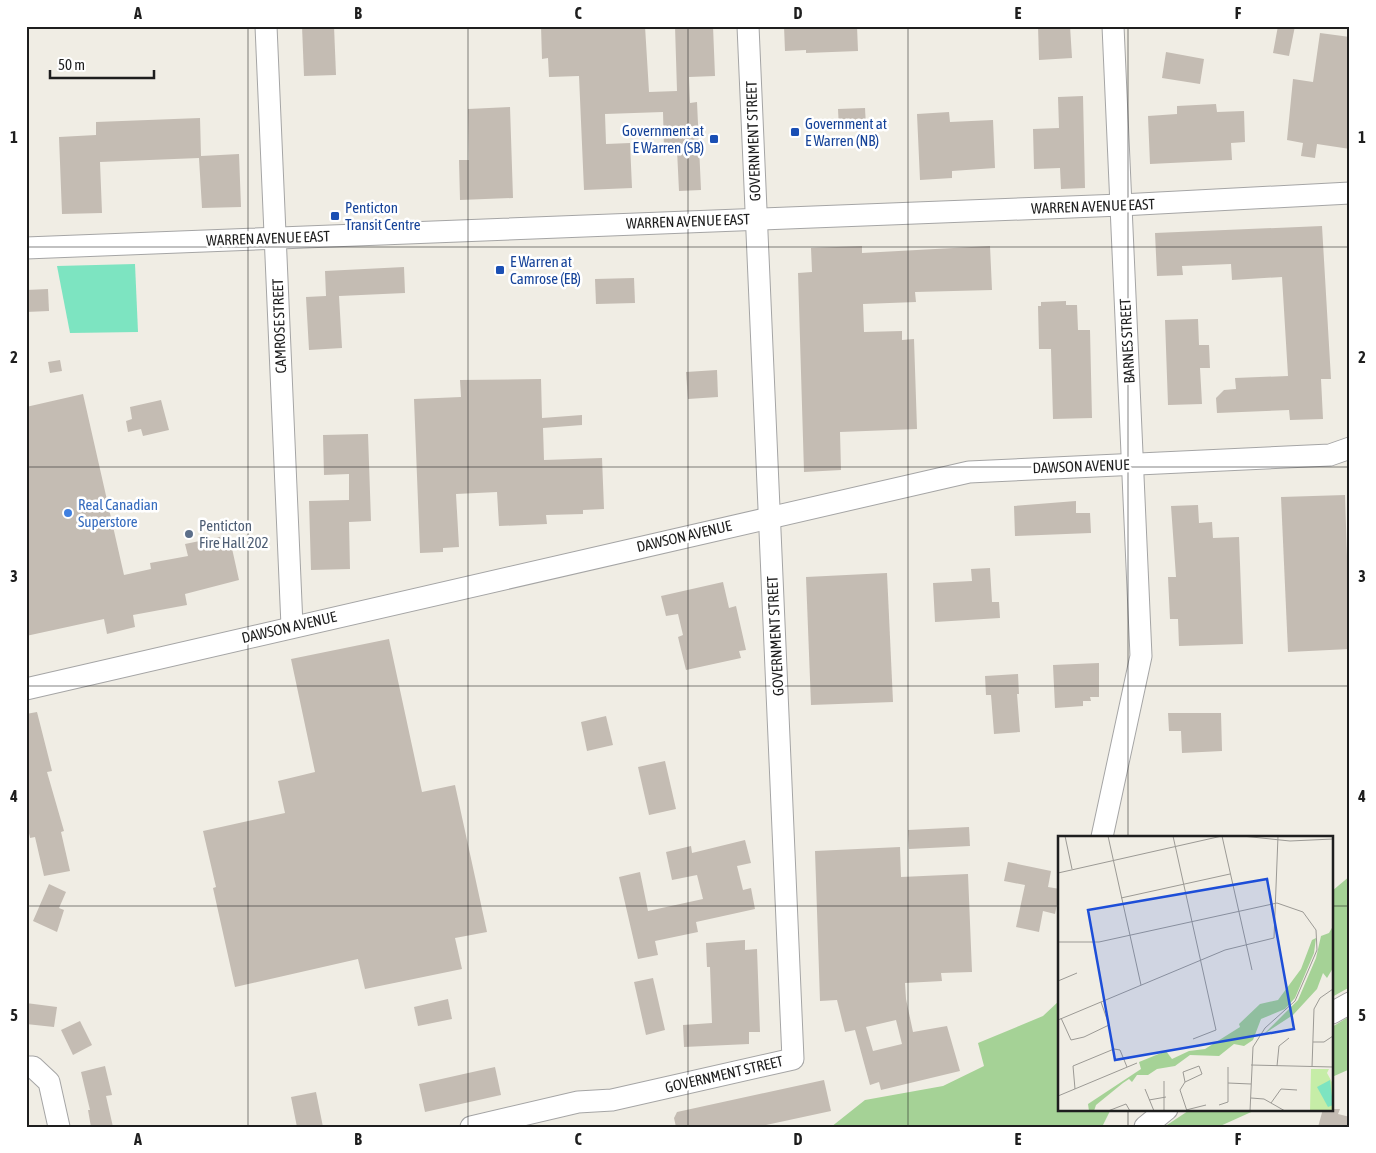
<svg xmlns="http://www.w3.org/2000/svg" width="1376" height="1153" viewBox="0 0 1376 1153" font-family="'Asap Condensed',sans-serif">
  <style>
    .forest { fill: #a5d296 }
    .pitch { fill: #7de4c1 }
    .building { fill: #c4bcb3; fill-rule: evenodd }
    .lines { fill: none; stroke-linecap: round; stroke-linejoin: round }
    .minor-casing { stroke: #a5a5a5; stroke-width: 23 }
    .minor { stroke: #fff; stroke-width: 21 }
    .grid { fill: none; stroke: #1e1e1e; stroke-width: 1; stroke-opacity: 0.55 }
    .transit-dot { fill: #1a4fb4; stroke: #fff; stroke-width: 2 }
    .shop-dot { fill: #3f7fe0; stroke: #fff; stroke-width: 2 }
    .service-dot { fill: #5c6f8a; stroke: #fff; stroke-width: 2 }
    .labels { text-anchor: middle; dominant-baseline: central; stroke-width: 5; stroke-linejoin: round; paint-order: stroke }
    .transit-label { font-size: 15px; fill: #164399; stroke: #fff; text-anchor: start }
    .street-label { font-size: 15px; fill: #1e1e1e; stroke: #fff }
    .shop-label { font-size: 15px; fill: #366cbe; stroke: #fff; text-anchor: start }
    .service-label { font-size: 15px; fill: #4e5e75; stroke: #fff; text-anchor: start }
    .inset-road { fill: none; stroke: #9c9a95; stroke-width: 1 }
    .view { fill: #1d4ed8; fill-opacity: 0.15; stroke: #1d4ed8; stroke-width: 2.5 }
    .inset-edge { fill: none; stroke: #1e1e1e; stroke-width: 2.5 }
    .neatline { fill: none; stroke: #1e1e1e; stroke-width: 2 }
    .grid-label { font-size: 16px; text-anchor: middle; font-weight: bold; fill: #1e1e1e }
  </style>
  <rect width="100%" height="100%" fill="#f0ede4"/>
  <g class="forest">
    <polygon points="1350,876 1350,987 1332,997 1332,891"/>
    <polygon points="1060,1000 1060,1109 1111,1109 1102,1127 831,1127 865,1100 943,1086 984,1066 978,1043 1043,1016"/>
    <polygon points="1350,1016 1350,1069 1332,1077 1332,1027"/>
    <polygon points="1191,1109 1258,1109 1218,1127 1164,1127"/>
  </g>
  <polygon class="pitch" points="135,264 138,332 70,333 57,266"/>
  <g class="building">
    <polygon points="302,26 334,26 336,75 304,76"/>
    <polygon points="541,26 645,26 649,92 677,91 675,26 713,26 715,76 689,77 690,103 697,102 701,190 679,191 677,150 664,151 663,112 605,114 606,144 630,143 632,188 584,190 579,76 549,77 548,58 542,59"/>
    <polygon points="784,26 857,26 858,51 806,53 806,50 785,51"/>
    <polygon points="1038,26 1070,26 1072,58 1039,60"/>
    <polygon points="1278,26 1295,26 1289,56 1273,53"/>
    <polygon points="1320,33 1350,37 1350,149 1317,144 1315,158 1301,156 1303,143 1287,140 1293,79 1313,82"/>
    <polygon points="1166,52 1204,59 1200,84 1162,78"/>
    <polygon points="1083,96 1085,188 1061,189 1060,168 1034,169 1033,129 1059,128 1058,97"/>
    <polygon points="1216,104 1217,112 1244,111 1245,142 1231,143 1232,160 1150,164 1148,116 1177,114 1177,106"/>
    <polygon points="510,107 513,198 460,200 459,160 469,160 468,109"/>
    <polygon points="865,108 866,127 839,129 838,109"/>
    <polygon points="949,112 950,122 993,120 995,168 952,171 952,178 920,180 917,114"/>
    <polygon points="200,118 201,156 239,154 241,207 202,208 199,158 100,162 102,213 62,214 59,137 96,135 96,122"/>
    <polygon points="1322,226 1331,379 1321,379 1323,419 1290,420 1289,410 1217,413 1216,398 1224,390 1236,389 1235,378 1288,376 1282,277 1232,280 1231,264 1182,266 1183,275 1157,276 1155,233"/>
    <polygon points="862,246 862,253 990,246 992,290 915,292 916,302 863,304 864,332 902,331 902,340 914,339 917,429 840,432 841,470 804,472 798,273 812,272 811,248"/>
    <polygon points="404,267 405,293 339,296 342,348 309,350 306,297 326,296 325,271"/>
    <polygon points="634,278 635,303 596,304 595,279"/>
    <polygon points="48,289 49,311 26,312 26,290"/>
    <polygon points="1066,301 1066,305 1077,305 1078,330 1090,330 1092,418 1053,419 1051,349 1039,349 1038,306 1041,306 1041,302"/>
    <polygon points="1198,319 1199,345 1209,345 1210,368 1200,368 1202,404 1168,405 1165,320"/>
    <polygon points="60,360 62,371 50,373 48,362"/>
    <polygon points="717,370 718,397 688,399 686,372"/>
    <polygon points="541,379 542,418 582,415 582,425 543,428 544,460 602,458 604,509 583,510 583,514 546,515 547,524 499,526 497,492 456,494 459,547 443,548 443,552 420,553 414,399 461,397 460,380"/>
    <polygon points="83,394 124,575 151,569 150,563 188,556 185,544 229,535 239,580 185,594 187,605 133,615 135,627 107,634 104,619 26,636 26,407"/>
    <polygon points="161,400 169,430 143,436 141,429 128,432 126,421 132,419 130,407"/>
    <polygon points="368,434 371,521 349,522 350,569 311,570 309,501 349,500 349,474 324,475 323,435"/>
    <polygon points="1345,495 1350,649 1288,652 1281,497"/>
    <polygon points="1076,501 1076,513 1090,513 1091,533 1015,536 1014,506"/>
    <polygon points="1198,505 1199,523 1212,522 1213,538 1239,537 1243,644 1179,646 1178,619 1170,619 1168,577 1176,577 1171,506"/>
    <polygon points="990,568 992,602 999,602 1000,618 935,622 933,583 972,581 971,569"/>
    <polygon points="887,573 893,702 811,705 806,577"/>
    <polygon points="723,582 729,608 736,606 746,650 739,651 741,658 686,670 678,637 683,635 678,614 666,616 661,596"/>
    <polygon points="389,639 422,792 455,785 487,932 455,938 462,969 365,989 358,959 235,987 213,888 216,887 203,831 285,813 278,781 315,772 291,659"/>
    <polygon points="1099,663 1099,697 1090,697 1091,701 1083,701 1083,706 1055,708 1053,665"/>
    <polygon points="1018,674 1019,694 1017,694 1020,732 994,734 991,695 986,695 985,676"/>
    <polygon points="37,712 52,771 47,772 64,831 61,832 70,871 44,876 35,837 30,838 26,819 26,714"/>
    <polygon points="1168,713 1221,713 1222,751 1182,753 1181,731 1169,731"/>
    <polygon points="606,716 613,745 587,751 581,722"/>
    <polygon points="665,761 676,809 649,815 638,767"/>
    <polygon points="969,827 970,846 909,849 908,830"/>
    <polygon points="745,840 751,863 737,866 743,890 751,888 755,909 696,922 698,932 655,941 658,955 638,959 619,877 640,872 648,911 703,899 697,875 672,880 666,852 691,846 692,853"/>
    <path d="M900,847L901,877L968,874L972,972L941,973L942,981L905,983L906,999L913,1032L947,1026L960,1071L881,1090L879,1082L870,1085L855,1030L845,1032L837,1000L820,1001L815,851ZM896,1020L902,1044L873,1051L866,1027Z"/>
    <polygon points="1008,862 1051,871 1048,887 1060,889 1055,914 1043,911 1039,932 1016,927 1025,885 1004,881"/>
    <polygon points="49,884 66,892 59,908 64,910 57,932 33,921"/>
    <polygon points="745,940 745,950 757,949 760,1032 749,1032 749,1044 684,1047 683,1025 712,1023 710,967 707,967 706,943"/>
    <polygon points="653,978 665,1030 646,1035 634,982"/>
    <polygon points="448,999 452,1019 418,1026 414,1007"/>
    <polygon points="26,1003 57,1007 54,1027 26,1024"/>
    <polygon points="80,1021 92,1045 73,1055 61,1030"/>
    <polygon points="105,1066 112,1095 106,1096 113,1127 91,1127 88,1110 90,1110 81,1072"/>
    <polygon points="495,1067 501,1095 425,1112 419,1084"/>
    <polygon points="824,1080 831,1111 766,1125 766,1127 676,1127 674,1118 677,1112"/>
    <polygon points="316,1092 323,1127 297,1127 291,1097"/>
    <polygon points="1323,1109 1340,1109 1338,1114 1350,1117 1350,1127 1318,1127"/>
  </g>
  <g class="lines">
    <defs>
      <g id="minor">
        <polyline points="266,26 292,626"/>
        <polyline points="26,248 1121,205 1350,193"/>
        <polyline points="26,689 969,472 1330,455 1350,448"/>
        <polyline points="1102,837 1141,656 1113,26"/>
        <polyline points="1332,1013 1350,1003"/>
        <polyline points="26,1067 33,1067 49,1082 59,1127"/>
        <polyline points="471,1127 578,1102 612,1100 793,1059 748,26"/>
        <polyline points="1145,1127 1167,1109"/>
      </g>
    </defs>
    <use href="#minor" class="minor-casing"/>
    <use href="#minor" class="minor"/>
  </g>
  <path class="grid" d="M248,26V1127M468,26V1127M688,26V1127M908,26V1127M1128,26V837M26,247H1350M26,467H1350M26,686H1350M26,906H1060M1332,906H1350M1128,1109V1127"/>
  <g class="transit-dot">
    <rect x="790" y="127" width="10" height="10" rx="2.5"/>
    <rect x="709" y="134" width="10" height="10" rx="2.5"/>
    <rect x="330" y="211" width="10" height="10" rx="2.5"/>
    <rect x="495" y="265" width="10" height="10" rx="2.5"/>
  </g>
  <circle class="shop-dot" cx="68" cy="513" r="5"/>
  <circle class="service-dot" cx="189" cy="534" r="5"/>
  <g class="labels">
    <g class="transit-label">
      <text x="805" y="123">Government at<tspan x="805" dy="17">E Warren (NB)</tspan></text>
      <text x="704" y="130" text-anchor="end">Government at<tspan x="704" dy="17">E Warren (SB)</tspan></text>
      <text x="345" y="207">Penticton<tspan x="345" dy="17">Transit Centre</tspan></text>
      <text x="510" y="261">E Warren at<tspan x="510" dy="17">Camrose (EB)</tspan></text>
    </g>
    <g class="street-label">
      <text transform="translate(753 141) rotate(-92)">GOVERNMENT STREET</text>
      <text transform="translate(1093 206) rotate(-2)">WARREN AVENUE EAST</text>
      <text transform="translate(688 221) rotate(-2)">WARREN AVENUE EAST</text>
      <text transform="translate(268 238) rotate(-2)">WARREN AVENUE EAST</text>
      <text transform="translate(279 326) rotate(-92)">CAMROSE STREET</text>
      <text transform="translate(1127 341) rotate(-93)">BARNES STREET</text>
      <text transform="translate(1081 466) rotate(-2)">DAWSON AVENUE</text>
      <text transform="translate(684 536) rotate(-13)">DAWSON AVENUE</text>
      <text transform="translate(289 627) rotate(-13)">DAWSON AVENUE</text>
      <text transform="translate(775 636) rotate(-93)">GOVERNMENT STREET</text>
      <text transform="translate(724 1074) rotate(-13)">GOVERNMENT STREET</text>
    </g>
    <g class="shop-label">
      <text x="78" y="504">Real Canadian<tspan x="78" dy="17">Superstore</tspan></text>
    </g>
    <g class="service-label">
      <text x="199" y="525">Penticton<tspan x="199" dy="17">Fire Hall 202</tspan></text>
    </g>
  </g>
  <g transform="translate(1058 836)">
    <rect width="275" height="275" fill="#f0ede4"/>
    <path d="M253,233H271L269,237L275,248V275H252Z" fill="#c6eda7"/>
    <path d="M275,90V132L269,142L265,137L259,153L235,179L206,198L240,164L258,122L263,100L271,97ZM258,102L256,117L237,162L227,173L203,183L195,204L186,210L176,208L161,220L132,219L117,230L99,233L90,239H79L74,246L71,243L65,247L38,269L36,275H31L30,268L83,233L81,226L108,215L114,223L131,215L147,213L182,191L181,188L202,168L220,164L243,133L254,104Z" fill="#a5d296"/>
    <path d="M272,244L275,269L270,271L259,251Z" fill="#7de4c1"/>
    <path class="inset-road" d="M7,0L14,33M50,0L83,149M115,0L158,194L135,203M164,0L194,134M184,0L232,5L275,3M0,37L164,0M63,62L172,38M0,106H41L219,67L245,76L258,94L259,114L237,165L207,192L195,211L192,275M0,145L19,137M3,182L13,204L26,201L51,189L43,166M0,184L167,114L216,102L220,0M255,206H266L275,200M193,229L275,231M219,230L221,210L231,202M254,231L256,173L262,162L275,153M106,245V275M127,246L125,236L141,230L144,238L127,246L122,254L129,275M170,247L193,248M17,253L15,230L56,213L62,214L69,231M87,253L96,275M0,260L79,227M193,262L206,263L227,275M91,264L108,261M213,267L223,253L239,254M161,269L170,266V231M128,274L148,269M50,275L68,268L72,275"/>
    <path class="view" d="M209,43L236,193L57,224L30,74Z"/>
    <rect width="275" height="275" class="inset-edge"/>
  </g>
  <rect width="1376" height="1153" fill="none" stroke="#ffffff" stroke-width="55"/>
  <path d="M50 70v8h104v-8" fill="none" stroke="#1e1e1e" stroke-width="2.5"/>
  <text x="58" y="70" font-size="15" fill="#1e1e1e" stroke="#ffffff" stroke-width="4" paint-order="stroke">50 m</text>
  <rect x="28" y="28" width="1320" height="1098" class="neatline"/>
  <g class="grid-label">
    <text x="138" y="19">A</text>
    <text x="358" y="19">B</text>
    <text x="578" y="19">C</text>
    <text x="798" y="19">D</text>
    <text x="1018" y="19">E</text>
    <text x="1238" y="19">F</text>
    <text x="14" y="143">1</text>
    <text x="1362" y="143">1</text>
    <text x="14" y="363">2</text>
    <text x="1362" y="363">2</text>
    <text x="14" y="582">3</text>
    <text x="1362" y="582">3</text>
    <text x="14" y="802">4</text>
    <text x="1362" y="802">4</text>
    <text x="14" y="1021">5</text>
    <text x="1362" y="1021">5</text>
    <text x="138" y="1145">A</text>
    <text x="358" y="1145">B</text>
    <text x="578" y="1145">C</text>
    <text x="798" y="1145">D</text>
    <text x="1018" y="1145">E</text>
    <text x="1238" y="1145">F</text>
  </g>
</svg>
